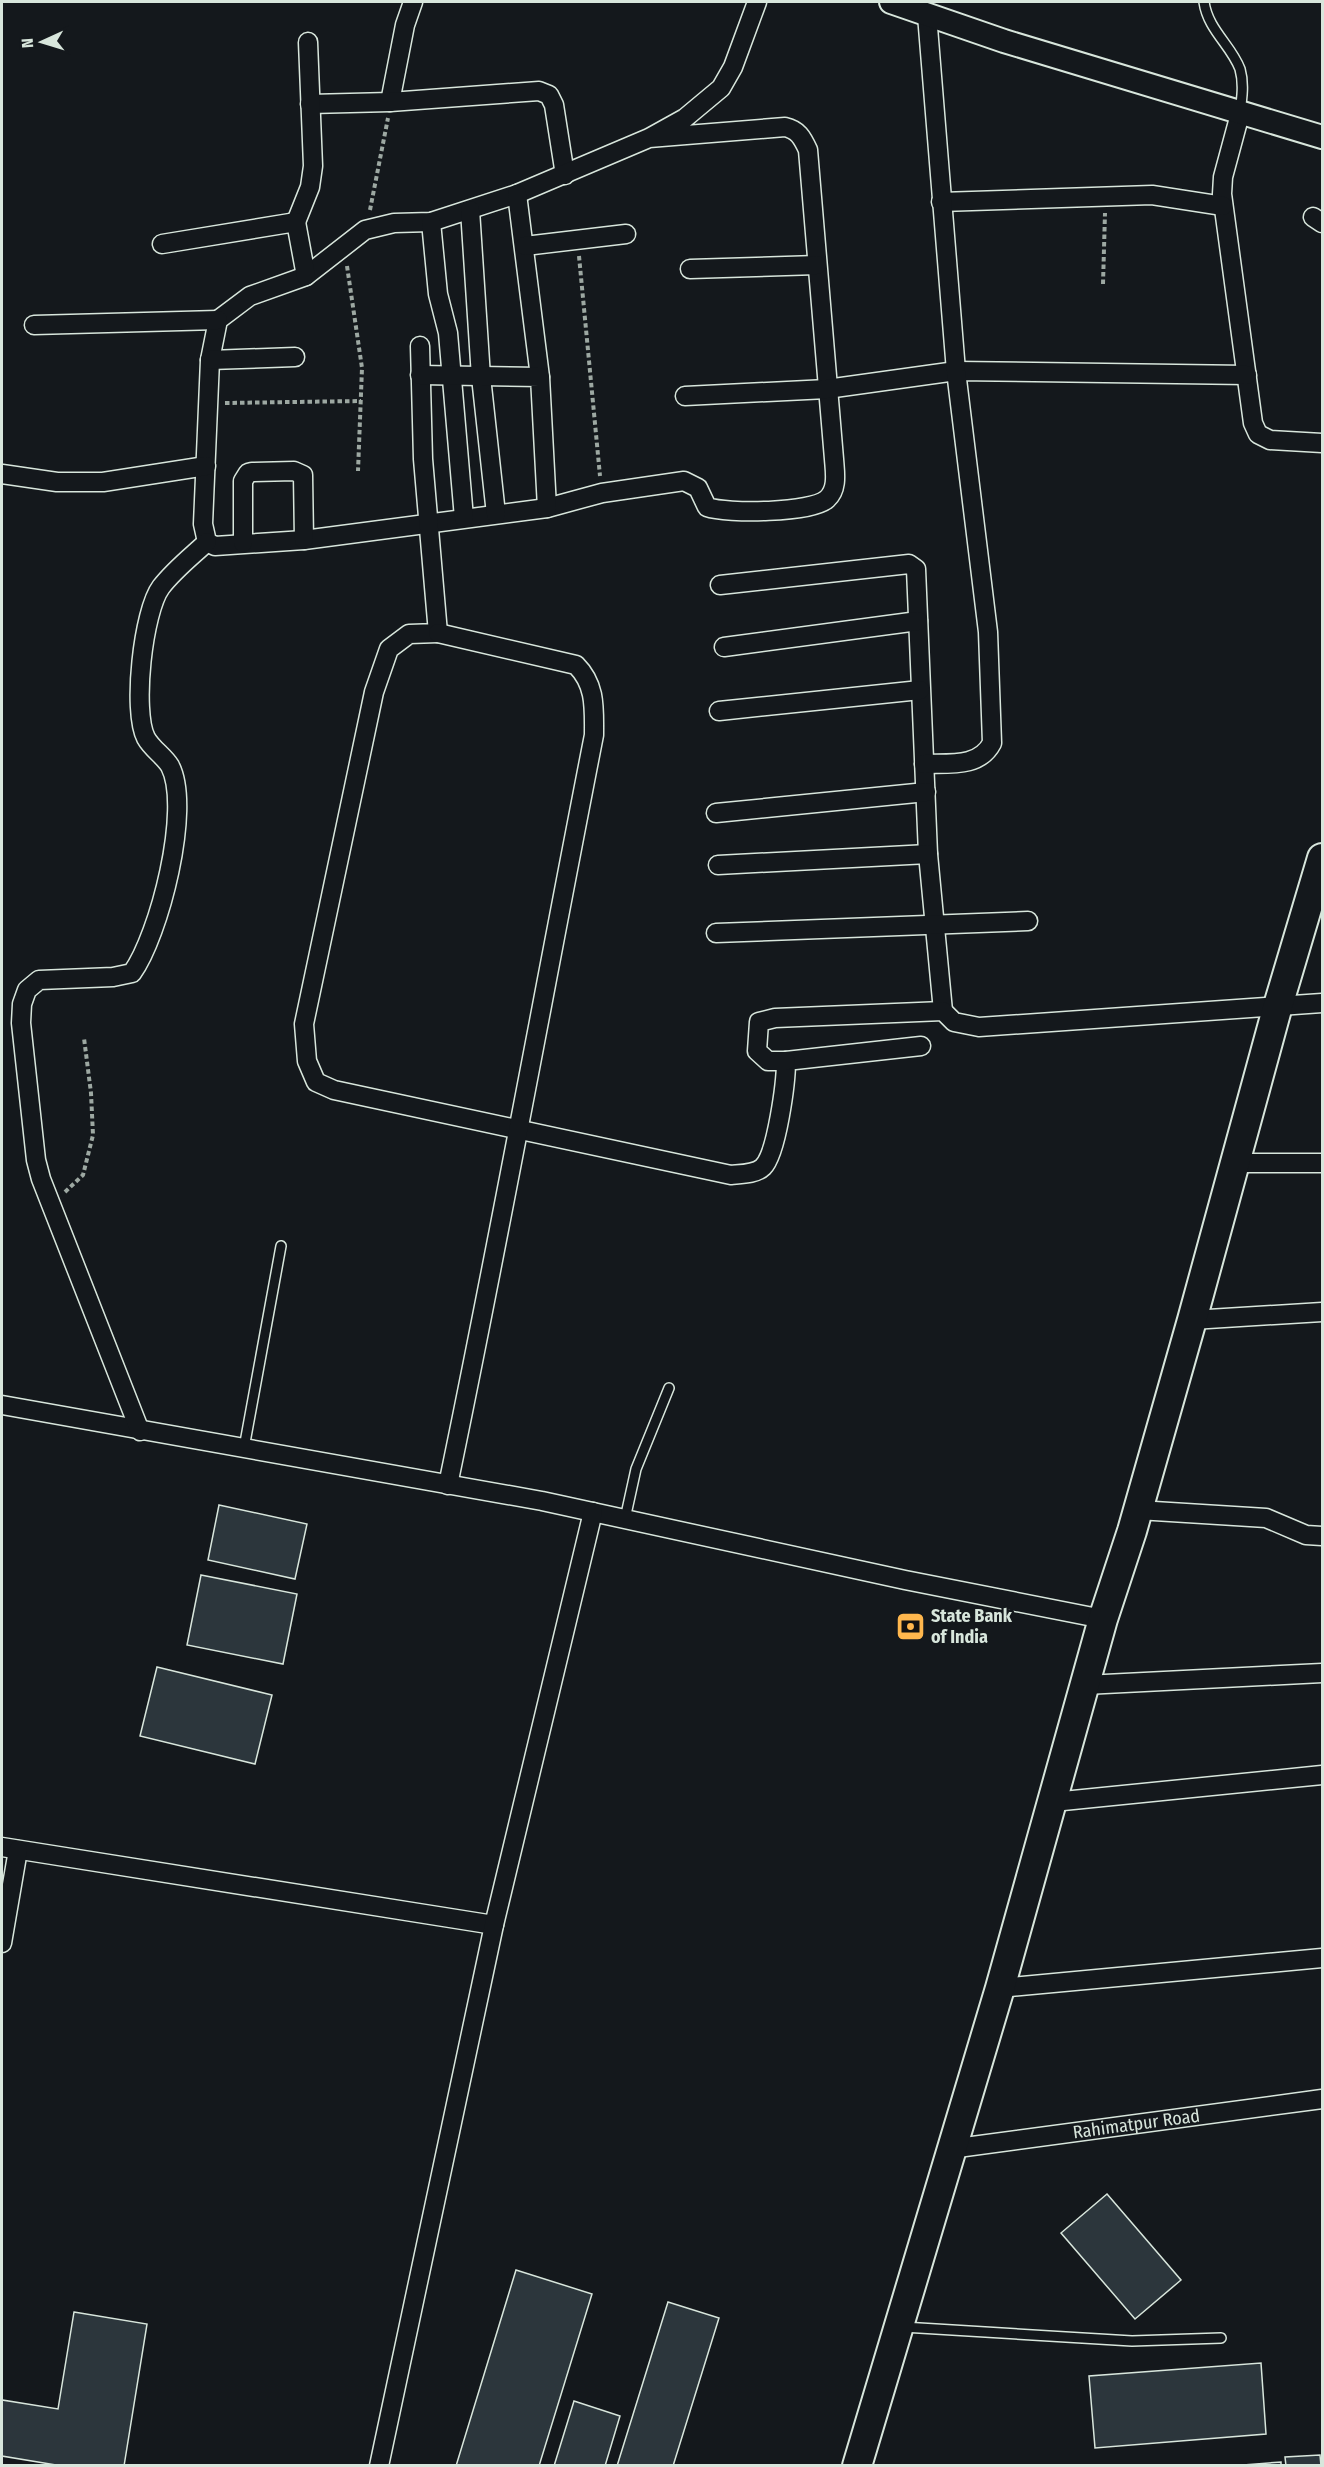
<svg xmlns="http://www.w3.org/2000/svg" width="1324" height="2467" viewBox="0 0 1324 2467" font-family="'Fira Sans Condensed',sans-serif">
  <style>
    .building { fill: #2c363c; stroke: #d8e6dc; stroke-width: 1.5 }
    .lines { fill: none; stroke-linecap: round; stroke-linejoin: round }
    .service-casing { stroke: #d8e6dc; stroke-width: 12 }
    .minor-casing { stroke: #d8e6dc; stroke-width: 21 }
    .tertiary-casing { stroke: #d8e6dc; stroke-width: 26 }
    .primary-casing { stroke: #d8e6dc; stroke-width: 32 }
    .path { stroke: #9da8a2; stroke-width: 4; stroke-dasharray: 4.5 3; stroke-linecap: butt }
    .service { stroke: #14181c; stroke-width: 9 }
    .minor { stroke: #14181c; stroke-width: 18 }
    .tertiary { stroke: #14181c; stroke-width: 22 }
    .primary { stroke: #14181c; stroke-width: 28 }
    .labels { text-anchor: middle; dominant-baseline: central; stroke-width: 4.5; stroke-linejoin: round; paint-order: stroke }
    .poi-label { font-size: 18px; font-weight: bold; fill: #d8e6dc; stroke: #14181c; text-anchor: start }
    .street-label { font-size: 18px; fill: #d8e6dc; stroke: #14181c }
  </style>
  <rect width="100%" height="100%" fill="#14181c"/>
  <g class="building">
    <polygon points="219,1505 307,1524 295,1579 208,1560"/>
    <polygon points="201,1575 297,1594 283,1664 187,1645"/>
    <polygon points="157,1667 272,1695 255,1764 140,1736"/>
    <polygon points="1107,2194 1181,2280 1135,2319 1061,2233"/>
    <polygon points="516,2270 592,2294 539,2466 456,2466"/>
    <polygon points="668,2302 719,2318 673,2466 617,2466"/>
    <polygon points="74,2312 147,2324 124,2466 62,2466 2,2456 2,2400 58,2409"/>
    <polygon points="1261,2363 1266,2434 1095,2448 1089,2376"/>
    <polygon points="574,2401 620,2416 605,2466 554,2466"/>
    <polygon points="1320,2455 1321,2466 1286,2466 1285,2457"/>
    <polygon points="1281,2462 1281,2466 1230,2466"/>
  </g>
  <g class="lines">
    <defs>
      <g id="service">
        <path d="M1204,2C1208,30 1231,45 1240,69C1244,83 1242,98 1240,112"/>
        <polyline points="244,1448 281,1246"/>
        <polyline points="625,1519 636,1469 669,1388"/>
        <polyline points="903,2327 1132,2341 1221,2338"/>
      </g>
      <g id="minor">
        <polyline points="390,102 405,25 413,2"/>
        <polyline points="310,104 390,102 539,91 549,95 554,105 565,175"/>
        <polyline points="1240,114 1223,177 1222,194 1253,423 1258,434 1270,440 1322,443"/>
        <path d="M649,138L785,127C798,130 802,137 808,150L834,459C835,473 838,489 827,499C812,513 727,514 707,507L698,488L684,481L602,493L547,508L304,540L215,546L207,542L203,524L210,360L218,320L250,296L306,276L365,230L394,223L431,222L517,194L649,138L685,118L721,88L733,67L757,2"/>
        <polyline points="517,194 540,377"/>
        <polyline points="941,202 1152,195 1223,206"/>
        <polyline points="470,210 481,377 496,514"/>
        <polyline points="1313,217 1322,223"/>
        <polyline points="296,222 310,187 313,166 308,42"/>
        <polyline points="431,222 438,294 448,333 464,518"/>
        <polyline points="162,244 296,222 306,276"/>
        <polyline points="525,246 626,234"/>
        <polyline points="690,269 817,265"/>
        <polyline points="34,325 218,320"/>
        <path d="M420,346L423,459L438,633L409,634L389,649L374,692L304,1024L307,1061L316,1082L334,1090L731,1175C741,1174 756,1174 763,1167C777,1153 786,1082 786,1061L921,1046"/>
        <polyline points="210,360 295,357"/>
        <polyline points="420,375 540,377 547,508"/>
        <polyline points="685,396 827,389 956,371 1247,375"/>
        <polyline points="2,474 57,482 103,482 206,466"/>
        <polyline points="243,543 243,481 248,473 252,472 294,471 303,475 304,540"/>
        <polyline points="720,585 909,564 916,569 928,854 943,1011"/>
        <path d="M438,633L576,665C596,685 594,708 594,735C545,985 500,1235 448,1485"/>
        <polyline points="724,647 918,621"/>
        <polyline points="719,711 920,690"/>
        <path d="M924,764C949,763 979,768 992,743L988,632L956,371L927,15"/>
        <polyline points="716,813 926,792"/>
        <polyline points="718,865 928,854"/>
        <polyline points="716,933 1028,921"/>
        <polyline points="786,1061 768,1061 757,1051 759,1022 775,1018 943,1011 954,1022 979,1027 1322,1003"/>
        <polyline points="1234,1163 1322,1163"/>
        <polyline points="1192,1320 1322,1312"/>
        <polyline points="2,1405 542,1501 905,1580 1103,1619"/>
        <path d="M140,1431L41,1179L36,1160L21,1023L22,1004L27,990L39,980L113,977L132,973C159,936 192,808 170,766C164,756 152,749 146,738C132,711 143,611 161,587C174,570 192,556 207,542"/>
        <polyline points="1138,1510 1266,1518 1306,1535 1322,1536"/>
        <polyline points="1085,1685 1322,1673"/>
        <polyline points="1053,1802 1322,1775"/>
        <polyline points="2,1847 494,1925"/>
        <polyline points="2,1943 18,1850"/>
        <polyline points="1000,1988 1322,1958"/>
        <path id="s1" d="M950,2149L1322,2099"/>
        <polyline points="379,2466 494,1925 593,1512"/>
      </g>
      <polyline id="tertiary" points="891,2 1004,41 1322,137"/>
      <polyline id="primary" points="857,2466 1000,1988 1103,1619 1132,1531 1192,1320 1277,1009 1322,858"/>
    </defs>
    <use href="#service" class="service-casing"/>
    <use href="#minor" class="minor-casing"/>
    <use href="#tertiary" class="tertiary-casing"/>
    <use href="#primary" class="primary-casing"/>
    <g class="path">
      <polyline points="370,210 388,118"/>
      <polyline points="579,256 600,476"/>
      <polyline points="347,266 362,368 358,471"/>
      <polyline points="1103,284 1105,213"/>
      <polyline points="225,403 361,401"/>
      <polyline points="65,1192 83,1175 93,1135 91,1093 84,1038"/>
    </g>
    <use href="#service" class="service"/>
    <use href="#minor" class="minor"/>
    <use href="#tertiary" class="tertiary"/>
    <use href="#primary" class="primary"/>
  </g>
  <defs>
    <symbol id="bank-square" viewBox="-11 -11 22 22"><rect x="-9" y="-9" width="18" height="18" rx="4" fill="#ffb74d" stroke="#14181c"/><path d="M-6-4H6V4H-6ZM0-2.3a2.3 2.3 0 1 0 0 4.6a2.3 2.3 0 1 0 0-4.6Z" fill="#111"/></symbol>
  </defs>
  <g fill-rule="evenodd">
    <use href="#bank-square" x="894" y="1610" width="33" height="33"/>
  </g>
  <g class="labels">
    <g class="poi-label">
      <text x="931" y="1616">State Bank<tspan x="931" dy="21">of India</tspan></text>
    </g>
    <g class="street-label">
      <text stroke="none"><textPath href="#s1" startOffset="188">Rahimatpur Road</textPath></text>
    </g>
  </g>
  <rect width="1324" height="2467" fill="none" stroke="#d8e6dc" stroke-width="6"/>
  <g transform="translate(42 42) rotate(266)" stroke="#14181c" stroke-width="4.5" paint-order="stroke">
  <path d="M0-4.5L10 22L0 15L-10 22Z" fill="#d8e6dc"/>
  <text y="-9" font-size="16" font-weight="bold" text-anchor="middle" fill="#d8e6dc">N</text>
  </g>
</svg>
